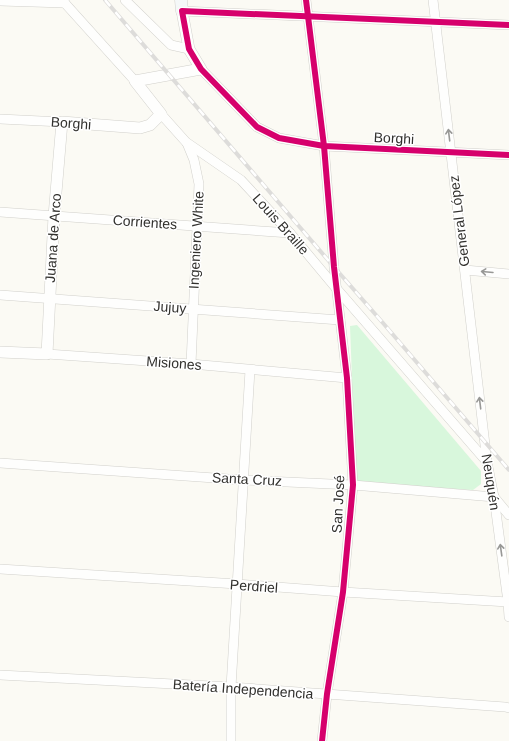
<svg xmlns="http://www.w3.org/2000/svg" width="509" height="741" viewBox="0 0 509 741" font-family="Helvetica,sans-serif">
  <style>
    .green { fill: #d8f7dc }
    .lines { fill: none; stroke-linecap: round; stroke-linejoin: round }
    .minor-casing { stroke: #d1d0cb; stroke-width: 10 }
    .tertiary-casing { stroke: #d1d0cb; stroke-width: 12 }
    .secondary-casing { stroke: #d1d0cb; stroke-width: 13 }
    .minor { stroke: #fefefd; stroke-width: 9 }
    .tertiary { stroke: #fefefd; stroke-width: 11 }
    .secondary { stroke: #f5f8f8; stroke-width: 12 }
    .rail-casing { stroke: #dddcda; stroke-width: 4 }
    .rail { stroke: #fff; stroke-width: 2.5; stroke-dasharray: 8; stroke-linecap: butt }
    .cycleway-casing { stroke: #fff; stroke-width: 8 }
    .cycleway { stroke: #d6006c; stroke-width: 6 }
    .oneway { stroke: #989896 }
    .labels { text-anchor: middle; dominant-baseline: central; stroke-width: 3; stroke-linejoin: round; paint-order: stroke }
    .street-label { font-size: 14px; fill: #32312e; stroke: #fff }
  </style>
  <rect width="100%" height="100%" fill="#fbfaf4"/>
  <polygon class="green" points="357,325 481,471 481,484 473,490 356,483 350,326"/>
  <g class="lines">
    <defs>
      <g id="minor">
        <polyline points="62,0 135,81"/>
        <polyline points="125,0 171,45 189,49"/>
        <polyline points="306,0 324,146 334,267 347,378 353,485 343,592 327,694 322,741"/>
        <polyline points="433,0 487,462 494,497 508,602 509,617"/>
        <polyline points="0,1 65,3"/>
        <polyline points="182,11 509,25"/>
        <polyline points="201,69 257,127 279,138 324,146 509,155"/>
        <polyline points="161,114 186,142 241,180 290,233 336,288 487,462"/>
        <polyline points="0,119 62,122"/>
        <polyline points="187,143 194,160 199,184 191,364"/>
        <polyline points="0,212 290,233"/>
        <polyline points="465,270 509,274"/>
        <polyline points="0,295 340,320"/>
        <polyline points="47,354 191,364 347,378"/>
        <polyline points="0,463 243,480 353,485 494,497"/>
        <polyline points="494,497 509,515"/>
        <polyline points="0,569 237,584 343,592 508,602"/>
        <polyline points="0,675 231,687 505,707 509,708"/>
        <polyline points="231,741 231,687 250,370"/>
      </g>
      <polyline id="tertiary" points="0,352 47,354 54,216 62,122 140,128 150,125 161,114 135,81 201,69 189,49 182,11"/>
      <polyline id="secondary" points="181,0 182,11"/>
    </defs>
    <use href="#minor" class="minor-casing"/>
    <use href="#tertiary" class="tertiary-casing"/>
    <use href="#secondary" class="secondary-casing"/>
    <use href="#minor" class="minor"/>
    <use href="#tertiary" class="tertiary"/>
    <use href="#secondary" class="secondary"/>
    <defs>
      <polyline id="rail" points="105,0 334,267 383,323 509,470"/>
    </defs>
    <use href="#rail" class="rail-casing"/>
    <use href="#rail" class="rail"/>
    <defs>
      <g id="cycleway">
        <polyline points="306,0 324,146 334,267 347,378 353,485 343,592 327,694 322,741"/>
        <polyline points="509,25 182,11 189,49 201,69 257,127 279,138 324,146 509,155"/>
      </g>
    </defs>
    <use href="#cycleway" class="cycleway-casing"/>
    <use href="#cycleway" class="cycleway"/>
  </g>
  <defs><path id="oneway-shaft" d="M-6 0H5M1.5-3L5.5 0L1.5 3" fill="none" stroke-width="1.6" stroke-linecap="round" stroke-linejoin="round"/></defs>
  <g class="oneway">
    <use href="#oneway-shaft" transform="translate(449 135) rotate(-97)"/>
    <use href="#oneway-shaft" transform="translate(487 272) rotate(-175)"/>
    <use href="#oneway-shaft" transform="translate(480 403) rotate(-97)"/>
    <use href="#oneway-shaft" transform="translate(501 550) rotate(-98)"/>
  </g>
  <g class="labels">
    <g class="street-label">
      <text transform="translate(71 123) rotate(4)">Borghi</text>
      <text transform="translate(394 138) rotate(3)">Borghi</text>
      <text transform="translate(459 221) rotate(-97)">General López</text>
      <text transform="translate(145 222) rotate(4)">Corrientes</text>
      <text transform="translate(281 224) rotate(48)">Louis Braille</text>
      <text transform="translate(53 238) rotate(-86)">Juana de Arco</text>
      <text transform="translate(196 240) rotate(-87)">Ingeniero White</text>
      <text transform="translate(170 307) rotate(4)">Jujuy</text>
      <text transform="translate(174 363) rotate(4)">Misiones</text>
      <text transform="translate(247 479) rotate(3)">Santa Cruz</text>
      <text transform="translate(491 482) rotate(81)">Neuquén</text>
      <text transform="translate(338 504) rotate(-87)">San José</text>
      <text transform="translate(254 586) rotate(4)">Perdriel</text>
      <text transform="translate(243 689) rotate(4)">Batería Independencia</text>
    </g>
  </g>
</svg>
